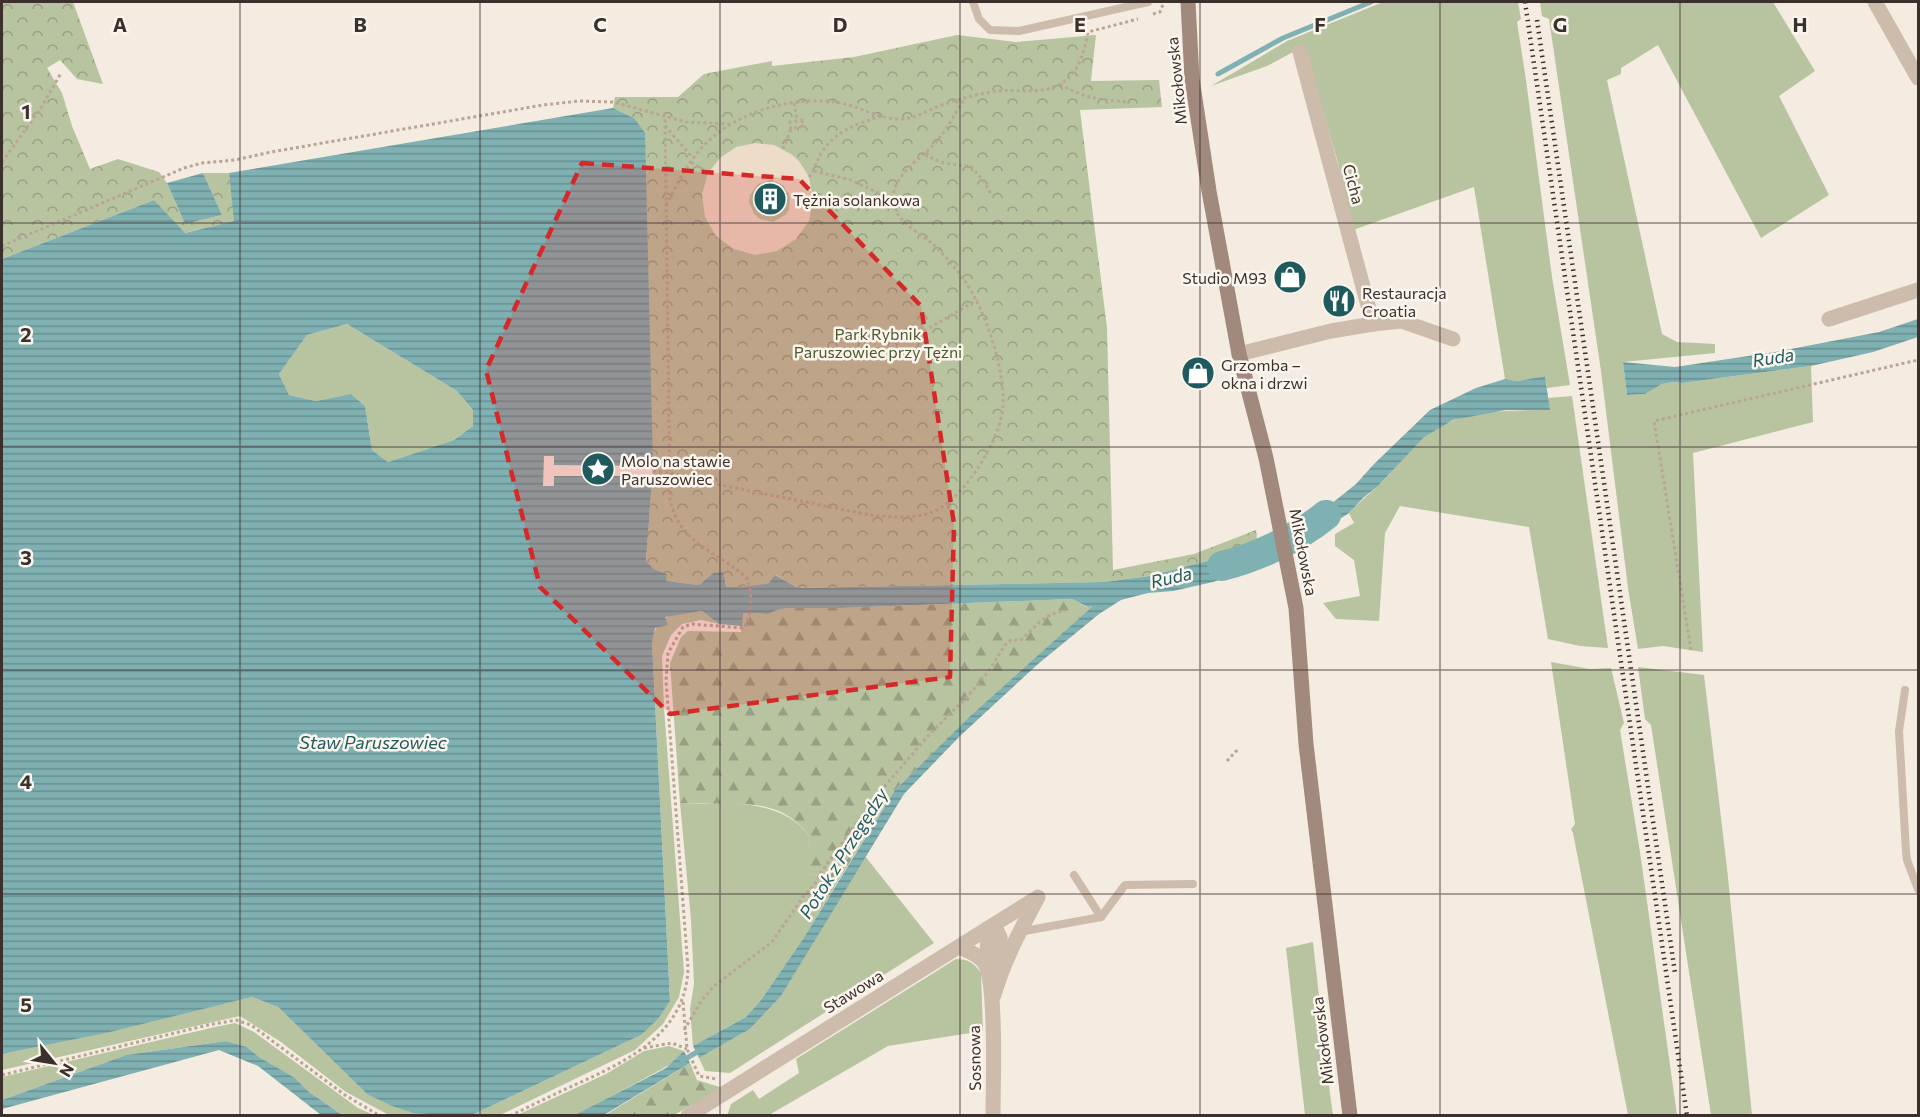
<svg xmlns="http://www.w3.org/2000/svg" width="1920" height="1117" viewBox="0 0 1920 1117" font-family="Commissioner,sans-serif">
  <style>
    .grass { fill: #b8c4a0 }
    .forest { fill: url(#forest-firs) }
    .park { fill: url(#park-crowns) }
    .plaza { fill: #ecdcc8; fill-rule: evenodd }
    .water { fill: url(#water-rules); fill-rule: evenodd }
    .pier { fill: #f4ebe1 }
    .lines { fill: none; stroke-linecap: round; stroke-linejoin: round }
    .stream { stroke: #7fb0b2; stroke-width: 5 }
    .river { stroke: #7fb0b2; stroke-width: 30 }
    .path { stroke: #b9a596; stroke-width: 3; stroke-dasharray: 3 3; stroke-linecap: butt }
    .lane { stroke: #cdbbac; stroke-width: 8 }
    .street { stroke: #cdbbac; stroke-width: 15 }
    .secondary { stroke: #a18a7d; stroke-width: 15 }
    .rail { stroke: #3b302b; stroke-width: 4.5; stroke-dasharray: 1.5 4.5; stroke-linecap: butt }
    .marked { fill: #d62828; fill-opacity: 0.2; stroke: #d62828; stroke-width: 4.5; stroke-dasharray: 12 8; stroke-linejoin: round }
    .grid { fill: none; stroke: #3b302b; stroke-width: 1.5; stroke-opacity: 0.55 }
    .labels { text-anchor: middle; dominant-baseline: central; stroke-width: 5; stroke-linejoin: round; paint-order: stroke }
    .street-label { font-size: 16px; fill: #3b302b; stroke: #fbf5ee }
    .poi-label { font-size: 16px; fill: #3b302b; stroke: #fbf5ee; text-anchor: start }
    .park-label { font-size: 16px; fill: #4a5a2e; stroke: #fbf5ee }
    .water-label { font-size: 18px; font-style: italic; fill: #1f5a5e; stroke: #fbf5ee }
    .grid-label { font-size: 20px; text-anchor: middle; font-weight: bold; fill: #3b302b; stroke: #fbf5ee; stroke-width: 5; stroke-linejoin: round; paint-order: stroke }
  </style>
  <defs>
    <pattern id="forest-firs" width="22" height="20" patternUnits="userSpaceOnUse" patternTransform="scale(1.5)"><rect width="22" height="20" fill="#b8c4a0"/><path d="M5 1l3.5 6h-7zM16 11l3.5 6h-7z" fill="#97a083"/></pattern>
    <pattern id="park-crowns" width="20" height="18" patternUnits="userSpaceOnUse" patternTransform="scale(1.5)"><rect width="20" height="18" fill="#b8c4a0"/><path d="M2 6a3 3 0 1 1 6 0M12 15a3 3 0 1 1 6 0" fill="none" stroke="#97a083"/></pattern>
    <pattern id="water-rules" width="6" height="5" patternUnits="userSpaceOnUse" patternTransform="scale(1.5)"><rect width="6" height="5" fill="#7fb0b2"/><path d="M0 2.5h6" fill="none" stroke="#699091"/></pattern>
  </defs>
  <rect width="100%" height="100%" fill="#f4ebe1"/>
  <g class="grass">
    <polygon points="1383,2 1518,2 1521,19 1517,22 1526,80 1552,277 1570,385 1547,388 1545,376 1517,381 1505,379 1474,187 1353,230 1337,159 1304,46 1267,66 1211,86 1287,41"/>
    <polygon points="1540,2 1773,2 1815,71 1779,96 1829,195 1761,238 1658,45 1621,68 1621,74 1607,80 1662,334 1677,342 1715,344 1715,353 1623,362 1627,395 1645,394 1662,384 1673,382 1682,383 1811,366 1813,422 1693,453 1703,652 1663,646 1638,649 1628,588 1601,371 1549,19 1542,16"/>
    <polygon points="347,324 457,391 473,410 473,426 454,440 388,462 372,450 365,406 351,394 316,401 289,395 279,374 307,335"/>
    <path d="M1572,396L1608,648L1580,646L1548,639L1529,527L1400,506L1385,533L1379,621L1336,619L1323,603L1360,596L1354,560L1335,546V534L1354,523L1349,513C1359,502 1370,494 1380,484C1395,470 1407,450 1424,436C1458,410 1508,410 1549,410L1548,398Z"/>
    <path d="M702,611L719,624L701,620L682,624L671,635L662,656L664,708L684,972L679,997L663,1024L635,1050L498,1116L389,1115L346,1092L281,1042L240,1016L2,1070V1054L107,1032L252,997L278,1007L367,1094L449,1115L474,1114L641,1035L670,1001L652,643C658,610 673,616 702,611Z"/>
    <polygon points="1551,662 1590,669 1611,668 1624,723 1620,730 1640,852 1677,1115 1628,1115 1573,833 1571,829 1575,824"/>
    <polygon points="1638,667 1704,675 1727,868 1752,1115 1711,1115 1651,725 1645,719"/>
    <path d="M730,802C761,806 791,810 810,837L805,874L840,878L803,939L761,1000L746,1017L693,1046L690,1009L694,984L691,920L680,803L703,804Z"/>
    <polygon points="865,856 934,943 730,1073 705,1071 699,1058 750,1029 781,996"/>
    <polygon points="1313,942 1330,1094 1333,1115 1305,1115 1286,948"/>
    <path d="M956,959C968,959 974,963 981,973L983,1031L888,1046L769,1115L727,1116L731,1104L753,1090L759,1099L799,1073L796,1059Z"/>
    <polygon points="235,1023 254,1032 358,1108 374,1115 342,1115 308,1091 296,1079 259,1057 247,1047 226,1041 126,1055 2,1100 2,1077 215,1027"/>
    <polygon points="669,1046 684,1051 673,1063 584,1111 575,1115 515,1116 606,1074 644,1051"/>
  </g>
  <g class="forest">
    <path d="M1072,599L1087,607L1095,605L969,717L895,790L840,878L804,874L810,837C779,792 726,806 680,803L670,663L681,637L688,631L741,632L742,613L768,614L780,609L794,608H842Z"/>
    <polygon points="690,1063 697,1080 723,1088 674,1115 604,1116"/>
  </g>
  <g class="park">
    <polygon points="2,2 73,2 103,84 77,79 60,60 47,68 62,93 72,126 90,169 118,159 159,172 167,183 185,224 222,215 203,173 229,173 235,221 184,233 154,200 2,259"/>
    <polygon points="957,35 1016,42 1096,35 1091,81 1159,80 1162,107 1080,110 1107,328 1113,570 1194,554 1256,530 1258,548 1149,576 1105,582 798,588 776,575 769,583 742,587 725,587 723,573 713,573 699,585 665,581 667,574 654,569 646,561 653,466 634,118 613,108 615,97 678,97 704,74 772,61 772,66 854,57"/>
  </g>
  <path class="plaza" d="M755,143L774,145L791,154L799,161L809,177L813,199L809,221L796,239L777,251L755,255L734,249L716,236L705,217L702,194L708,173L720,158L736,147ZM771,180L783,185L790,197L789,210L785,215L773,222L760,219L754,214L749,202L750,195L758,184Z"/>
  <g class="water">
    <path d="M613,108L634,118L645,133L653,466L646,561L654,569L667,574L666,581L699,585L713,573L723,572L726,587H742L769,583L775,575L798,588L1105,582L1149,576L1258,548L1260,566L1213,582L1173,591L1148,593L1121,600L1099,614L1038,664L960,736L904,794L781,996L750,1029L699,1058L693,1046L746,1017L761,1000L803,939L895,790L969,717L1093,606L1088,607L1072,599L842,608H794L780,609L768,614L743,613L742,626L719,624L702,611L665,617L668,625L655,628L652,643L670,1001L658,1019L641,1035L474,1114L449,1115L414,1113L392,1106L367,1094L278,1007L252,997L110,1032L2,1054V259L154,200L185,233L234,221L229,173ZM347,324L457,391L473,410V426L454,440L388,462L372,450L365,406L351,394L316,401L289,395L279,374L307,335Z"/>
    <polygon points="203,173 222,215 185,224 167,183"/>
    <polygon points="1918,319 1918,337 1873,352 1811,366 1682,383 1673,382 1662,384 1645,394 1627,395 1623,362 1675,367 1775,352 1879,332"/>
    <polygon points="1545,376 1550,410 1506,410 1453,420 1424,437 1378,486 1363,498 1349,513 1294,549 1291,529 1316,516 1356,484 1374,464 1430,410 1476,388 1505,379 1517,381"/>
    <polygon points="226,1041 247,1047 259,1057 295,1078 308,1091 342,1115 321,1115 258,1066 219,1050 2,1109 2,1100 126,1055"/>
    <polygon points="684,1051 690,1063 604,1115 575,1115 666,1068"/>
  </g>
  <polygon class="pier" points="544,456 554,456 554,465 653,466 652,476 554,476 554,486 543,486"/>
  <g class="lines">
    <g class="stream">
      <polyline points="1218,74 1283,38 1371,2"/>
      <polyline points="682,1061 702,1049"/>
    </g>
    <path class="river" d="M1222,566C1258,557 1296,539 1326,515"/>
    <g class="path">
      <polyline points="1153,14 1160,12 1164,2"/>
      <path d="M1060,84C1085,99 1102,100 1130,102"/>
      <polyline points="794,103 797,120"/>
      <polygon points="802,120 803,126 791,129 790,122"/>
      <polyline points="665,126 693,158"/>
      <polyline points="783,149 791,129"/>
      <polyline points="926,153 933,159 944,163 971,167 983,180 992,196"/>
      <polyline points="2,162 41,108 61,73"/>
      <polyline points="691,162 708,173"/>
      <polyline points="814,171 851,180 893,200"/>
      <path d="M809,177C815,169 817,160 822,152C836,130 859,123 882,116"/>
      <path d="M666,205C676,187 685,167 699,151C730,114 787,96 835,102C857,105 878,119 900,119C915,119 926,111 939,106C956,100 973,95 991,92C1017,87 1043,98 1066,80C1081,68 1084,50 1088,32L1138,19"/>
      <polyline points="2,246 184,168 202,163 235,160 271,152 543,105 579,101 613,102 686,122 730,124"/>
      <polyline points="919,334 977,300"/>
      <path d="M653,471L670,473L706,482L870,515C892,517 916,520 937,510C966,495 1002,437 1003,405C1005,374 990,327 976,300C966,280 951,262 935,246C921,233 894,222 893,200C892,174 923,158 938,140C948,127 956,112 965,98"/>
      <polyline points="1691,650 1654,421 1918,360"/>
      <polyline points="1227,761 1238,749"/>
      <polyline points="683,1002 687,1049 699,1076 717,1079"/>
      <path d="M684,1030L702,1000L714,986L772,942L803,897L814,885L822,871L873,800L928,736L966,698L988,672L1005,645L1011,640H1021C1034,628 1046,612 1065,611"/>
      <polyline points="644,1048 672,1043 687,1049"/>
      <polyline points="2,1075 208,1025 236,1020 251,1025 345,1095 380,1116"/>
      <path d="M510,1116C534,1104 557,1093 581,1082C632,1059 686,1031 688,968L666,681L668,653L683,627L692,624L744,628C752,615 753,590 746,577C716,551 680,544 670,500L665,116"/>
    </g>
    <g class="lane">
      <polyline points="973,2 979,19 990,30 1019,31 1148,2"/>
      <polyline points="1905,690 1899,731 1906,851 1907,860 1918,889"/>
      <polyline points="1074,875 1101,917 1125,885 1193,884"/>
      <polyline points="1019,932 1101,917"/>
    </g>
    <g class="street">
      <polyline points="1875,2 1918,78"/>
      <polyline points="1829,319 1918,290"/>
      <polyline points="1373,324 1401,321 1453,339"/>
      <polyline points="1239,354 1331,331 1373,324 1300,52"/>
      <polyline points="994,925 1000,937 1001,963"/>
      <polyline points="987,929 988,970"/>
      <path d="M959,947C968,951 980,955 985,964C997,984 993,1087 993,1116"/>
      <path d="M994,995C1004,960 1020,931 1037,899"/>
      <polyline points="688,1116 1038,897"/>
    </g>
    <polyline class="secondary" points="1188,2 1192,79 1209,191 1239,354 1266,458 1296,608 1306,744 1350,1116"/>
    <g class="rail">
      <polyline points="1525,2 1687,1116"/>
      <polyline points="1537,20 1675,973"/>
    </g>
  </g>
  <path class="marked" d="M582,163L799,179L921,306L954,524L950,677L670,714L540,587L486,370Z"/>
  <path class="grid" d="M240,2V1116M480,2V1116M720,2V1116M960,2V1116M1200,2V1116M1440,2V1116M1680,2V1116M2,223H1918M2,447H1918M2,670H1918M2,894H1918"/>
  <defs>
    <symbol id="building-disc" viewBox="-11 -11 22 22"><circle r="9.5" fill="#1f5a5e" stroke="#fbf5ee"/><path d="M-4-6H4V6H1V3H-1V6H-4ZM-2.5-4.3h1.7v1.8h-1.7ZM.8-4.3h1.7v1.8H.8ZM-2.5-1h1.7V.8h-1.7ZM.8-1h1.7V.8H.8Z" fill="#fff"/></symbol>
    <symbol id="shop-disc" viewBox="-11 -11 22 22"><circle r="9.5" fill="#1f5a5e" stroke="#fbf5ee"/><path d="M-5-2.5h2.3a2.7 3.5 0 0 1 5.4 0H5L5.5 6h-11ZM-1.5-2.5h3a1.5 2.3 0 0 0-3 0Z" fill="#fff"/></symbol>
    <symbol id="restaurant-disc" viewBox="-11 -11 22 22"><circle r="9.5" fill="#1f5a5e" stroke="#fbf5ee"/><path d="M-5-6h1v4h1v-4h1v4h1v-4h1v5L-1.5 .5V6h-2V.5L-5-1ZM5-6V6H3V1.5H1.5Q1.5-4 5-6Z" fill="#fff"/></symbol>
    <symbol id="sight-disc" viewBox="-11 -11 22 22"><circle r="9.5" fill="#1f5a5e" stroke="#fbf5ee"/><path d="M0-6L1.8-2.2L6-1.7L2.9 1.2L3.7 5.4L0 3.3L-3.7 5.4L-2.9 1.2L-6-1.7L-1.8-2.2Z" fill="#fff"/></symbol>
  </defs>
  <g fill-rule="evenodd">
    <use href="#building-disc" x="751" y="180" width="38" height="38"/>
    <use href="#shop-disc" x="1271" y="258" width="38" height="38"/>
    <use href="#restaurant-disc" x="1320" y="282" width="38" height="38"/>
    <use href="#shop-disc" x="1179" y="354" width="38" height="38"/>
    <use href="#sight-disc" x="579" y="450" width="38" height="38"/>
  </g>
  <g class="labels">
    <g class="street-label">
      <text transform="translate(1176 81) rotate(-96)">Mikołowska</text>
      <text transform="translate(1354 184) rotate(75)">Cicha</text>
      <text transform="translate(1304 552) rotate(79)">Mikołowska</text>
      <text transform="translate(853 991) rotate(-32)">Stawowa</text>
      <text transform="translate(1322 1041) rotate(-97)">Mikołowska</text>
      <text transform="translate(974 1058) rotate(-91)">Sosnowa</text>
    </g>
    <g class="poi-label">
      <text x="793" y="199">Tężnia solankowa</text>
      <text x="1267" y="277" text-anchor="end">Studio M93</text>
      <text x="1362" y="292">Restauracja<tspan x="1362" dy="18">Croatia</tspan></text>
      <text x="1221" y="364">Grzomba –<tspan x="1221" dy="18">okna i drzwi</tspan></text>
      <text x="621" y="460">Molo na stawie<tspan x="621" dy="18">Paruszowiec</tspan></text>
    </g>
    <g class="park-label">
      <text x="878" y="333">Park Rybnik<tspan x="878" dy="18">Paruszowiec przy Tężni</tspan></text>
    </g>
    <g class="water-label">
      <text transform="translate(1773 357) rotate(-9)">Ruda</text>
      <text transform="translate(1171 577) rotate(-13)">Ruda</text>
      <text x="373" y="742">Staw Paruszowiec</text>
      <text transform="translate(843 853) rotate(-58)">Potok z Przegędzy</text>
    </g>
  </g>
  <g class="grid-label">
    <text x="120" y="32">A</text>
    <text x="360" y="32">B</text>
    <text x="600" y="32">C</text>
    <text x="840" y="32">D</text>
    <text x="1080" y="32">E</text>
    <text x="1320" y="32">F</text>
    <text x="1560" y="32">G</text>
    <text x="1800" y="32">H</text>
    <text x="26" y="119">1</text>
    <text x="26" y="342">2</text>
    <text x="26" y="565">3</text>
    <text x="26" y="789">4</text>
    <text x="26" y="1012">5</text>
  </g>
  <rect width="1920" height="1117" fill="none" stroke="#3b302b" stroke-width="6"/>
  <g transform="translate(54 1063) rotate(120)" stroke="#fbf5ee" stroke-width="4.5" paint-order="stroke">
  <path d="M0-4.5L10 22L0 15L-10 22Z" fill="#3b302b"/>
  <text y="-9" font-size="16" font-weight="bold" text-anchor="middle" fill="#3b302b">N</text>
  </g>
</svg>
